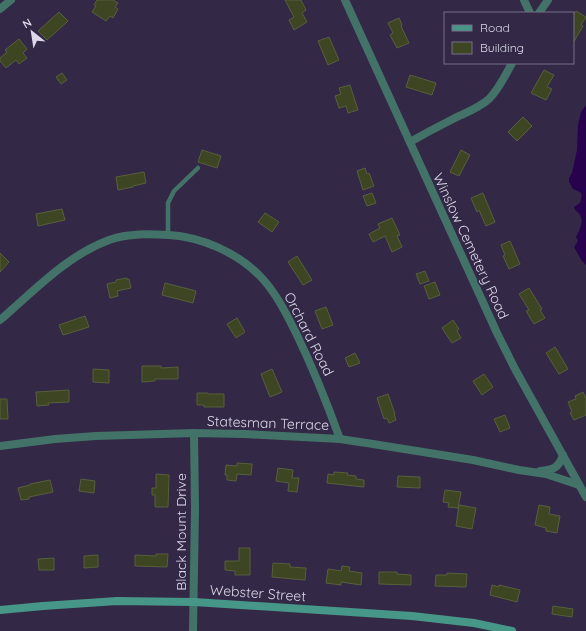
<svg xmlns="http://www.w3.org/2000/svg" width="586" height="631" viewBox="0 0 586 631" font-family="Quicksand,sans-serif">
  <style>
    .water { fill: #28024d }
    .building { fill: #3d4523; stroke: #575f3d }
    .lines { fill: none; stroke-linecap: round; stroke-linejoin: round }
    .lane { stroke: #427268; stroke-width: 4.5 }
    .street { stroke: #427268; stroke-width: 8 }
    .secondary { stroke: #479788; stroke-width: 8 }
    .labels { text-anchor: middle; dominant-baseline: central; stroke-width: 3.5; stroke-linejoin: round; paint-order: stroke }
    .street-label { font-size: 14px; fill: #ddd7ea; stroke: #332946 }
  </style>
  <rect width="100%" height="100%" fill="#332946"/>
  <path class="water" d="M586,105V265L582,261L574,247L578,241L576,237C581,227 586,217 575,210L574,207L580,203L582,195L580,192L573,189L569,182V178L572,173L577,150L578,125L581,112Z"/>
  <g class="building">
    <polygon points="97,0 113,0 118,3 115,7 118,9 113,18 110,16 106,21 92,12 96,6 94,5"/>
    <polygon points="285,0 301,0 306,10 302,13 307,22 294,30 289,20 294,17"/>
    <polygon points="576,11 586,17 581,25 583,26 573,43 573,15"/>
    <polygon points="59,12 68,21 47,40 38,31"/>
    <polygon points="399,18 402,25 401,26 409,43 397,48 390,35 393,33 388,23"/>
    <polygon points="329,37 339,60 328,65 318,41"/>
    <polygon points="19,39 27,49 23,53 27,58 19,64 16,60 6,68 0,61 0,58 7,52 5,50"/>
    <polygon points="544,70 554,75 547,87 552,89 546,100 531,93"/>
    <polygon points="62,73 67,80 61,84 56,77"/>
    <polygon points="410,75 436,83 432,95 406,87"/>
    <polygon points="350,85 358,110 348,113 346,106 339,108 335,96 341,94 339,88"/>
    <polygon points="523,117 532,126 517,141 508,132"/>
    <polygon points="202,150 221,156 217,168 198,162"/>
    <polygon points="461,150 470,155 459,176 450,172"/>
    <polygon points="365,168 367,174 369,173 374,186 363,190 357,171"/>
    <polygon points="144,172 146,183 133,186 133,187 118,190 116,177"/>
    <polygon points="372,193 376,203 367,206 363,196"/>
    <polygon points="483,193 495,222 486,226 479,210 477,212 471,198"/>
    <polygon points="62,209 65,220 38,226 36,214"/>
    <polygon points="265,213 279,222 272,232 258,222"/>
    <polygon points="392,218 400,235 397,236 402,247 392,252 385,236 373,242 369,234 380,228 378,224"/>
    <polygon points="510,241 520,264 509,269 503,256 505,255 501,245"/>
    <polygon points="0,253 9,262 0,272"/>
    <polygon points="297,256 312,280 303,285 288,262"/>
    <polygon points="425,271 429,281 420,284 416,274"/>
    <polygon points="127,278 127,280 129,279 131,288 117,291 118,296 110,298 107,284 116,282 116,280"/>
    <polygon points="435,282 440,295 429,299 424,286"/>
    <polygon points="165,283 196,291 193,303 162,295"/>
    <polygon points="529,288 542,309 540,310 545,318 534,324 526,311 529,310 519,294"/>
    <polygon points="326,307 333,325 322,329 315,311"/>
    <polygon points="85,316 89,327 63,335 59,325"/>
    <polygon points="237,318 245,332 236,338 227,324"/>
    <polygon points="453,320 459,329 457,331 461,338 452,343 442,328"/>
    <polygon points="555,347 568,369 559,374 546,353"/>
    <polygon points="355,353 360,363 349,367 345,358"/>
    <polygon points="142,366 161,366 161,368 178,367 178,379 155,379 155,381 142,382"/>
    <polygon points="93,369 109,370 109,383 93,382"/>
    <polygon points="272,369 282,392 270,397 261,374"/>
    <polygon points="484,374 493,387 482,395 473,381"/>
    <polygon points="69,390 69,402 48,403 49,405 37,406 36,392"/>
    <polygon points="583,392 586,399 586,415 574,420 570,413 572,412 568,402 576,399 575,396"/>
    <polygon points="197,393 208,393 208,394 224,394 224,407 204,407 204,405 197,405"/>
    <polygon points="388,394 395,414 394,414 396,420 389,423 387,418 384,419 377,398"/>
    <polygon points="0,399 7,399 8,419 0,419"/>
    <polygon points="505,415 510,428 500,432 494,419"/>
    <polygon points="237,463 252,464 251,475 237,474 236,481 227,480 227,475 225,475 226,465 237,466"/>
    <polygon points="278,468 293,470 292,478 299,478 297,492 288,491 289,483 276,481"/>
    <polygon points="334,472 348,473 347,475 356,476 356,479 364,480 364,487 327,483 328,474 334,475"/>
    <polygon points="156,474 169,475 168,507 155,507 155,495 152,495 152,488 156,488"/>
    <polygon points="398,476 420,477 420,488 397,487"/>
    <polygon points="81,479 95,481 94,493 79,491"/>
    <polygon points="50,480 53,492 29,497 29,499 21,500 18,488 30,485 30,484"/>
    <polygon points="445,490 461,492 458,508 448,507 449,503 443,502"/>
    <polygon points="459,505 476,508 472,529 456,526"/>
    <polygon points="539,505 550,507 549,514 560,516 557,533 546,531 546,528 535,525"/>
    <polygon points="239,548 250,548 250,575 235,575 235,571 225,570 225,561 239,561"/>
    <polygon points="156,554 168,554 167,567 135,566 135,555 156,556"/>
    <polygon points="98,555 98,567 84,568 84,556"/>
    <polygon points="54,558 54,570 39,570 38,559"/>
    <polygon points="273,563 290,564 290,567 306,568 305,580 272,577"/>
    <polygon points="342,566 350,567 349,571 362,573 361,585 341,582 341,585 326,583 328,569 341,571"/>
    <polygon points="379,572 397,572 397,574 411,575 411,585 379,584"/>
    <polygon points="447,573 467,574 466,587 435,586 436,575 447,575"/>
    <polygon points="492,585 499,587 499,585 520,590 517,602 490,595"/>
    <polygon points="553,606 573,609 572,617 552,614"/>
  </g>
  <g class="lines">
    <polyline class="lane" points="168,235 168,203 174,191 198,168"/>
    <g class="street">
      <polyline points="345,0 497,333 515,369 586,497"/>
      <polyline points="524,0 530,13"/>
      <polyline points="0,9 11,0"/>
      <polyline points="539,13 548,0"/>
      <path d="M410,142C424,134 439,126 453,119C465,113 479,108 489,99C499,89 505,76 512,63"/>
      <path d="M0,320C34,291 66,256 109,240C129,233 149,234 169,235C201,237 236,252 259,275C275,291 286,313 296,333C313,368 327,403 340,439"/>
      <polyline points="0,446 55,439 96,436 194,433 244,434 340,439 373,444 473,460 519,470 546,474 579,485"/>
      <path d="M540,471C553,470 559,468 563,455"/>
      <polyline points="193,631 195,509 194,433"/>
    </g>
    <polyline class="secondary" points="0,610 43,606 117,601 194,602 412,616 474,623 512,631"/>
  </g>
  <g class="labels">
    <g class="street-label">
      <text transform="translate(471 246) rotate(65)">Winslow Cemetery Road</text>
      <text transform="translate(309 334) rotate(63)">Orchard Road</text>
      <text transform="translate(268 423) rotate(2)">Statesman Terrace</text>
      <text transform="translate(181 532) rotate(-90)">Black Mount Drive</text>
      <text transform="translate(258 593) rotate(4)">Webster Street</text>
    </g>
  </g>
  <rect x="444" y="12" width="130" height="52" fill="#332946" stroke="#776f88"/>
  <rect x="452" y="25" width="20" height="6" fill="#479788" stroke="#776f88"/>
  <text x="480" y="32" font-size="12" fill="#ddd7ea">Road</text>
  <rect x="452" y="42" width="20" height="12" fill="#3d4523" stroke="#776f88"/>
  <text x="480" y="52" font-size="12" fill="#ddd7ea">Building</text>
  <g transform="translate(32 32) rotate(330)" stroke="#332946" stroke-width="3" paint-order="stroke">
  <path d="M0-3L7 15L0 10L-7 15Z" fill="#ddd7ea"/>
  <text y="-6" font-size="11" font-weight="bold" text-anchor="middle" fill="#ddd7ea">N</text>
  </g>
</svg>
